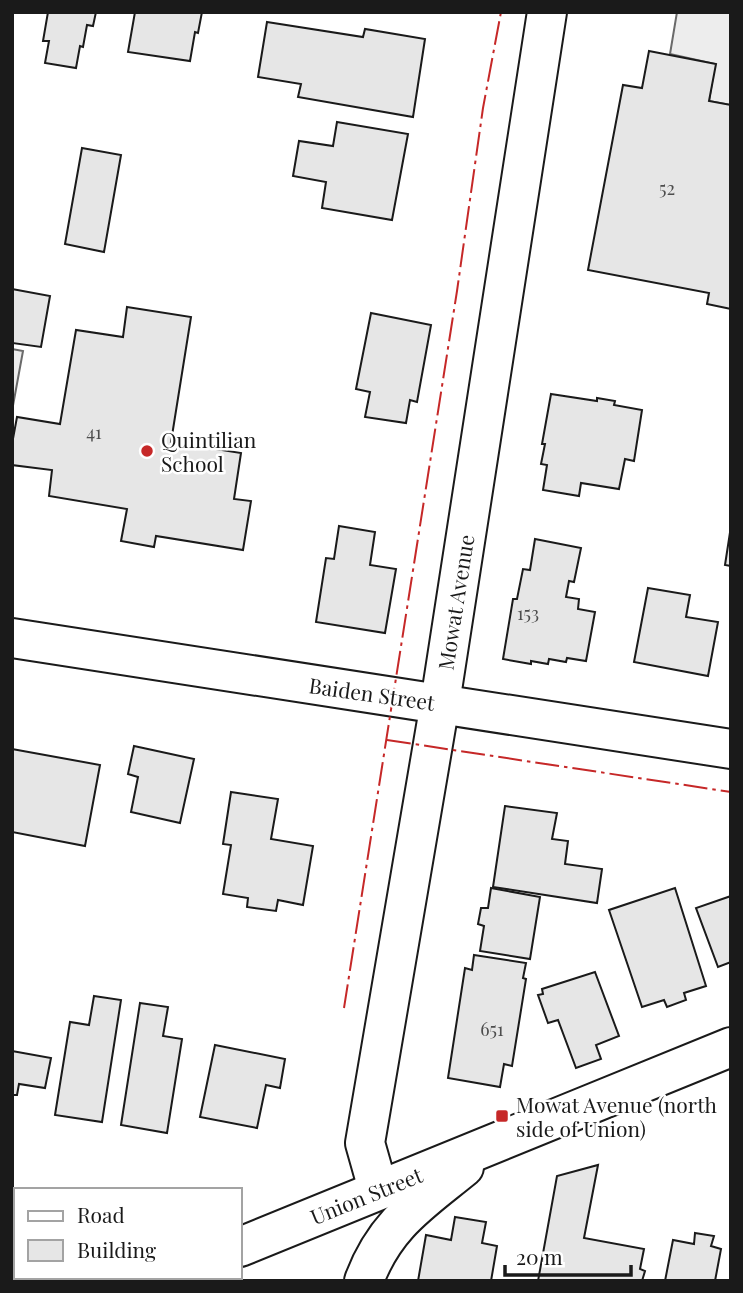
<svg xmlns="http://www.w3.org/2000/svg" width="743" height="1293" viewBox="0 0 743 1293" font-family="'Playfair Display',serif">
  <style>
    .built { fill: #ededed; stroke: #6a6a6a; stroke-width: 2 }
    .building { fill: #e6e6e6; stroke: #1a1a1a; stroke-width: 2 }
    .lines { fill: none; stroke-linecap: round; stroke-linejoin: round }
    .minor-casing { stroke: #1a1a1a; stroke-width: 42 }
    .secondary-casing { stroke: #1a1a1a; stroke-width: 42 }
    .minor { stroke: #fff; stroke-width: 38 }
    .secondary { stroke: #fff; stroke-width: 38 }
    .power { stroke: #c62828; stroke-width: 2; stroke-dasharray: 24 5 3.5 5; stroke-linecap: butt }
    .poi-dot { fill: #c62828; stroke: #fff; stroke-width: 2.5 }
    .labels { text-anchor: middle; dominant-baseline: central; stroke-width: 5; stroke-linejoin: round; paint-order: stroke }
    .number-label { font-size: 18px; fill: #4d4d4d }
    .poi-label { font-size: 21px; fill: #1a1a1a; stroke: #fff; text-anchor: start }
    .street-label { font-size: 21px; fill: #1a1a1a; stroke: #fff }
  </style>
  <rect width="100%" height="100%" fill="#fff"/>
  <g class="built">
    <polygon points="677,12 731,12 731,105 709,101 715,64 670,54"/>
    <polygon points="12,349 23,351 12,411"/>
  </g>
  <g class="building">
    <polygon points="48,12 96,12 93,26 87,25 83,47 80,46 76,68 45,63 49,41 43,41"/>
    <polygon points="135,12 202,12 198,33 195,32 190,61 128,52"/>
    <polygon points="267,22 363,37 365,29 425,39 413,117 298,97 301,84 258,77"/>
    <polygon points="649,51 716,64 709,101 731,105 731,309 707,304 709,293 588,270 623,85 642,88"/>
    <polygon points="337,122 408,134 392,220 322,208 326,182 293,176 299,141 333,146"/>
    <polygon points="82,148 121,155 104,252 65,244"/>
    <polygon points="12,289 50,296 41,347 12,343"/>
    <polygon points="127,307 191,317 171,442 241,453 234,499 251,501 243,550 156,536 154,547 121,541 127,509 49,496 52,470 12,465 12,444 17,417 60,424 76,330 123,337"/>
    <polygon points="371,313 431,325 417,402 410,400 406,423 365,417 370,392 356,389"/>
    <polygon points="551,394 597,401 597,398 615,401 614,405 642,410 634,461 625,459 619,489 581,483 579,496 543,490 547,465 541,464 545,444 542,444"/>
    <polygon points="339,526 375,532 370,565 396,569 385,633 316,622 326,558 334,559"/>
    <polygon points="731,526 731,566 725,565"/>
    <polygon points="535,539 581,548 574,582 569,581 566,597 579,599 578,609 595,612 586,661 567,658 566,662 549,659 548,664 531,661 531,664 503,659 513,599 517,599 523,569 530,570"/>
    <polygon points="648,588 690,595 686,617 718,622 708,676 634,662"/>
    <polygon points="134,746 194,759 180,823 131,812 138,777 128,774"/>
    <polygon points="12,749 100,765 85,846 12,832"/>
    <polygon points="231,792 278,799 271,839 313,846 303,905 278,900 276,911 247,907 248,898 223,894 231,845 223,844"/>
    <polygon points="505,806 557,813 552,839 568,841 565,864 602,869 597,903 493,887"/>
    <polygon points="491,888 540,897 530,959 480,951 484,926 478,924 481,908 488,908"/>
    <polygon points="675,888 706,986 684,993 686,1000 667,1007 664,1000 642,1007 609,910"/>
    <polygon points="731,896 731,962 718,967 696,908"/>
    <polygon points="474,955 526,963 523,978 526,979 512,1066 504,1064 500,1087 448,1078 465,968 472,970"/>
    <polygon points="595,972 619,1036 596,1045 601,1059 576,1068 558,1020 548,1023 538,995 543,994 542,989"/>
    <polygon points="94,996 121,1000 102,1122 55,1115 70,1022 89,1025"/>
    <polygon points="140,1003 168,1007 163,1036 182,1039 167,1133 121,1125"/>
    <polygon points="215,1045 285,1059 280,1088 266,1085 257,1128 200,1117"/>
    <polygon points="12,1051 51,1058 45,1088 19,1084 17,1095 12,1095"/>
    <polygon points="598,1165 584,1238 644,1249 640,1269 645,1271 642,1281 538,1281 557,1176"/>
    <polygon points="455,1217 486,1222 482,1243 497,1246 491,1281 418,1281 426,1235 451,1240"/>
    <polygon points="695,1233 714,1236 711,1246 721,1249 715,1281 665,1281 673,1240 694,1244"/>
  </g>
  <g class="lines">
    <defs>
      <g id="minor">
        <polyline points="12,638 731,749"/>
        <polyline points="378,1189 365,1143 440,703 547,12"/>
      </g>
      <g id="secondary">
        <polyline points="240,1247 731,1047"/>
        <polyline points="12,1261 16,1262"/>
        <polyline points="118,1277 141,1281"/>
        <path d="M364,1281C385,1224 420,1203 464,1167"/>
      </g>
    </defs>
    <use href="#minor" class="minor-casing"/>
    <use href="#secondary" class="secondary-casing"/>
    <use href="#minor" class="minor"/>
    <use href="#secondary" class="secondary"/>
    <g class="power">
      <polyline points="387,740 731,792"/>
      <polyline points="344,1008 457,291 483,108 501,12"/>
    </g>
  </g>
  <g class="poi-dot">
    <circle cx="147" cy="451" r="7"/>
    <rect x="495" y="1109" width="14" height="14" rx="3.5"/>
  </g>
  <g class="labels">
    <g class="number-label">
      <text x="667" y="188">52</text>
      <text x="94" y="432">41</text>
      <text x="528" y="613">153</text>
      <text x="492" y="1029">651</text>
    </g>
    <g class="poi-label">
      <text x="161" y="439">Quintilian<tspan x="161" dy="24">School</tspan></text>
      <text x="516" y="1104">Mowat Avenue (north<tspan x="516" dy="24">side of Union)</tspan></text>
    </g>
    <g class="street-label">
      <text transform="translate(455 602) rotate(-81)">Mowat Avenue</text>
      <text transform="translate(372 693) rotate(8)">Baiden Street</text>
      <text transform="translate(366 1195) rotate(-22)">Union Street</text>
    </g>
  </g>
  <rect width="743" height="1293" fill="none" stroke="#1a1a1a" stroke-width="28"/>
  <rect x="14" y="1188" width="228" height="91" fill="#ffffff" stroke="#a3a3a3" stroke-width="2"/>
  <rect x="28" y="1211" width="35" height="10" fill="#ffffff" stroke="#a3a3a3" stroke-width="2"/>
  <text x="77" y="1223" font-size="21" fill="#1a1a1a">Road</text>
  <rect x="28" y="1240" width="35" height="21" fill="#e6e6e6" stroke="#a3a3a3" stroke-width="2"/>
  <text x="77" y="1258" font-size="21" fill="#1a1a1a">Building</text>
  <path d="M505 1265v10h126v-10" fill="none" stroke="#1a1a1a" stroke-width="3.5"/>
  <text x="516" y="1265" font-size="21" fill="#1a1a1a" stroke="#ffffff" stroke-width="5" paint-order="stroke">20 m</text>
</svg>
